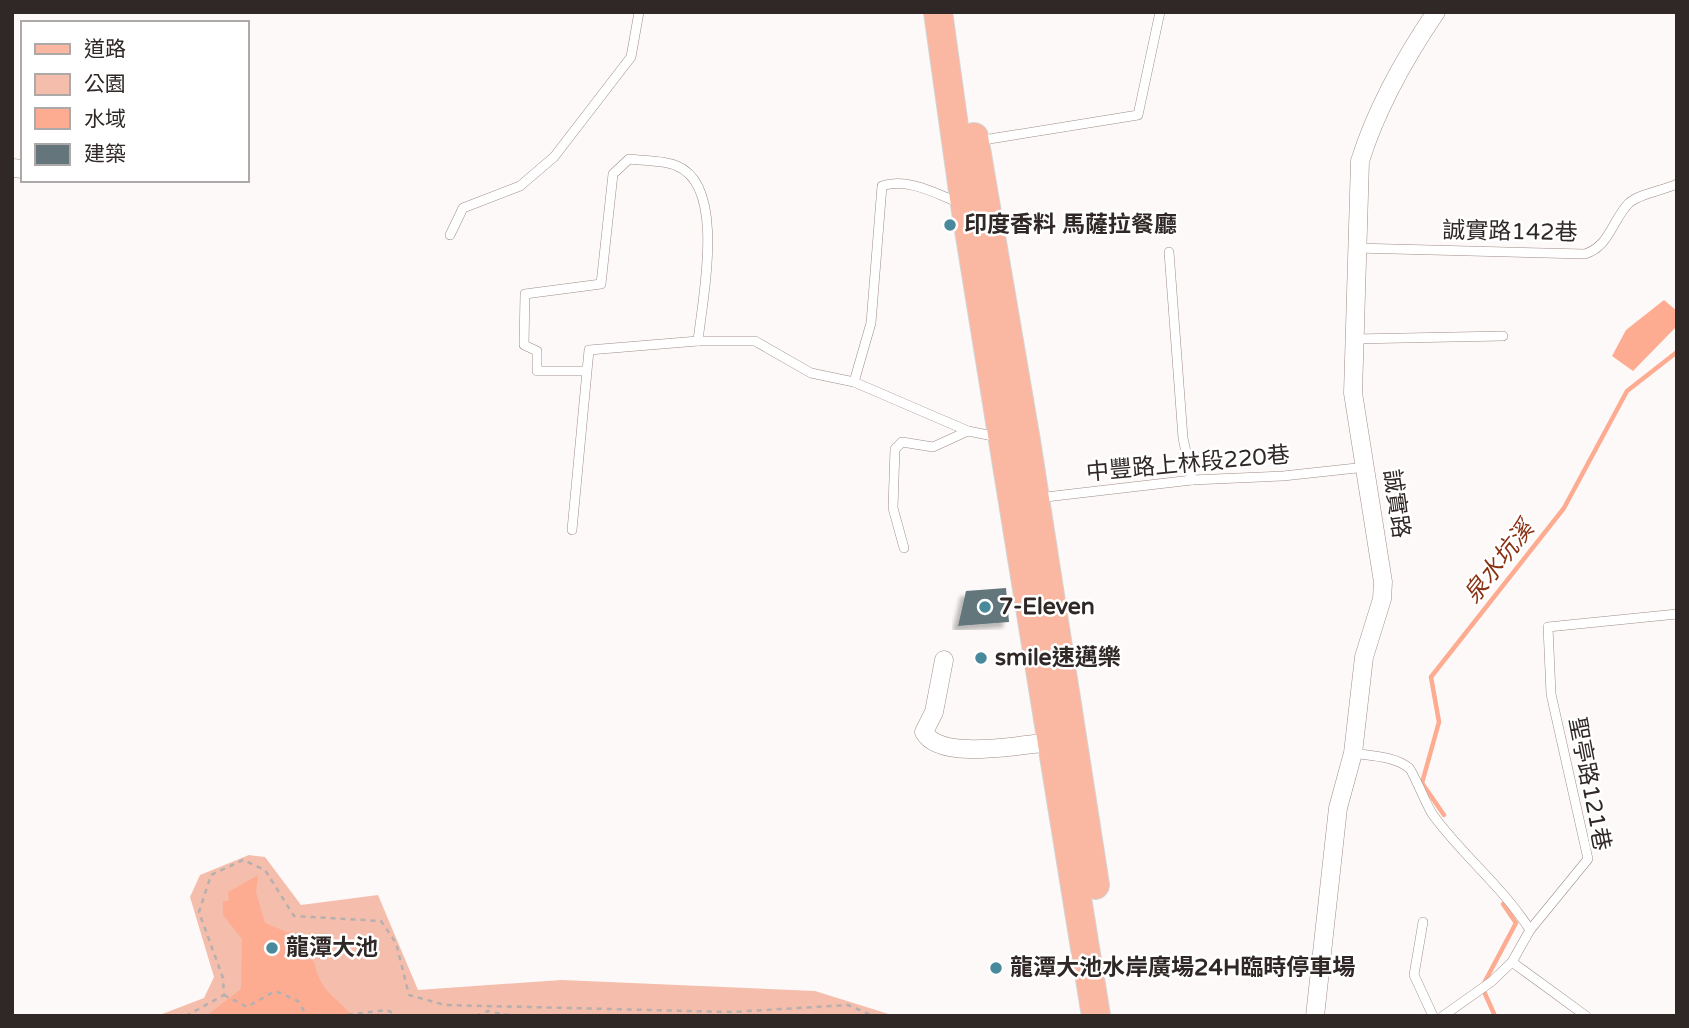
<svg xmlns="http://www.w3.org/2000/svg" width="1689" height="1028" viewBox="0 0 1689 1028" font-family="'Varela Round','Noto Sans TC',sans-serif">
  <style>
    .green { fill: #f5bdab }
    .water { fill: #fdac92 }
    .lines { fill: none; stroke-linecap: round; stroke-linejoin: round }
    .stream { stroke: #fdac92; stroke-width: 4.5 }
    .building { fill: #64767c; filter: url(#shadow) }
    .lane-casing { stroke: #9e8d87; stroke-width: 10 }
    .street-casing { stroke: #9e8d87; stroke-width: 19 }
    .primary-casing { stroke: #d5d4d4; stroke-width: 30 }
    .path { stroke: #b5b0af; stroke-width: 2.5; stroke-dasharray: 5 5; stroke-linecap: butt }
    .lane { stroke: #fff; stroke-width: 9 }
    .street { stroke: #fff; stroke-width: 18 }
    .primary { stroke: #fab7a1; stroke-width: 28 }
    .poi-dot { fill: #48899b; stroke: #fff; stroke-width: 2.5 }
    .labels { text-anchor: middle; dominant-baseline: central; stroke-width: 5; stroke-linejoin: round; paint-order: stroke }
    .poi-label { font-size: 23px; font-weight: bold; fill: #2f2826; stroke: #fff; text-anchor: start }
    .street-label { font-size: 23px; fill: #2f2826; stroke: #fff }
    .water-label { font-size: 24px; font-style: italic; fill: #893213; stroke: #fff }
  </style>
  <defs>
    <filter id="shadow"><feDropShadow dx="-5.5" dy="5.5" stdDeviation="2" flood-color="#0004"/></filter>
  </defs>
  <rect width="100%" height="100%" fill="#fdf9f8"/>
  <polygon class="green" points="249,855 265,857 301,905 378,895 418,990 562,980 815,991 895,1016 157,1016 204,998 214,977 190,897 200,875"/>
  <g class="water">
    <polygon points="1664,300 1677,311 1677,326 1633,371 1612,356 1626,330"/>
    <path d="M258,875L256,892L265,923L287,932L301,933L303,958L314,961C320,992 334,995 353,1016H206L241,989L242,939L223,915V902L229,900L228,892Z"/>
  </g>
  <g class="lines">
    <g class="stream">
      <polyline points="1444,815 1422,783 1439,722 1431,677 1564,508 1627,391 1677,352"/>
      <polyline points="1495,1016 1482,987 1516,923 1503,904"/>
    </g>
  </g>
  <polygon class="building" points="1006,588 1009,622 958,626 966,591"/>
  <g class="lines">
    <defs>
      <g id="lane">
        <polyline points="977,141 1138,115 1160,12"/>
        <polyline points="450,235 463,208 520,186 554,157 631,57 639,12"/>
        <path d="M1355,248L1585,254C1610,246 1612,220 1629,203C1639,194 1664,190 1677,184"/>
        <polyline points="1169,252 1183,438 1192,480"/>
        <polyline points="1354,339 1503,336"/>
        <path d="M586,371H537V351L524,345L525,294L601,284L613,174L629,159C643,161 664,160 677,166C727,186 702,301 698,341"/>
        <path d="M854,382L871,323L882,186C907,177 937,194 960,203"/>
        <polyline points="1037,498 1192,480 1283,476 1366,467"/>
        <polyline points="572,530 589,350 698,341 755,341 811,373 854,382 968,431 998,437"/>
        <polyline points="904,548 893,508 895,449 902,442 933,447 968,431"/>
        <path d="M1353,753C1371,756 1395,756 1409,768C1413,771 1426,805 1433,815C1463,856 1503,887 1530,930"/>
        <polyline points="1423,922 1414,975 1433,1016"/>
        <polyline points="1443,1016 1491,982 1512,962"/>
        <polyline points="1586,1016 1512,962 1530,930 1588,859 1551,694 1548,627 1677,614"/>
      </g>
      <g id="street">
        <polyline points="12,168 23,169"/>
        <path d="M944,660L934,712L924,732C940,762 1023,744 1052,742"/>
        <path d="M1315,1016L1338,808L1353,753L1364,657L1382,599L1383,582L1353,393L1360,161C1377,107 1404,59 1436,12"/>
      </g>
      <g id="primary">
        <polyline points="938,12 965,205 1096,1016"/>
        <polyline points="974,137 1026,441 1095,885"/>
      </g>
    </defs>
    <use href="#lane" class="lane-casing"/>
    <use href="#street" class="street-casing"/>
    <use href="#primary" class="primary-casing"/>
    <g class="path">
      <polyline points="224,995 247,1007 275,991 298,1001 307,1016"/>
      <polyline points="186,1016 224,995 223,978 199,912 211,875 243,860 265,870 294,916 381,921 396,943 409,995 445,1005 732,1012 848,1005 873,1016"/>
      <polyline points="338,1016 387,1010 399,1016"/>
      <polyline points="476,1016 488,1011 513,1016"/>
    </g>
    <use href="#lane" class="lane"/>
    <use href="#street" class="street"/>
    <use href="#primary" class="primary"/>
  </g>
  <g class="poi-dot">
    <circle cx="950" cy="225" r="7"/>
    <circle cx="985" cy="607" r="7"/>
    <circle cx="981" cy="658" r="7"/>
    <circle cx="272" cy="948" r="7"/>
    <circle cx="996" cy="968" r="7"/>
  </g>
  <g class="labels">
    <g class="poi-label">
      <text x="964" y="225">印度香料 馬薩拉餐廳</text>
      <text x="999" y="607">7-Eleven</text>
      <text x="995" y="658">smile速邁樂</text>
      <text x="286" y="948">龍潭大池</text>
      <text x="1010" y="968">龍潭大池水岸廣場24H臨時停車場</text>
    </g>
    <g class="street-label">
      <text transform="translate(1510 232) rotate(1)">誠實路142巷</text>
      <text transform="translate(1188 464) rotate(-5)">中豐路上林段220巷</text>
      <text transform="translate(1396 504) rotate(82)">誠實路</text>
      <text transform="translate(1589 784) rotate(79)">聖亭路121巷</text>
    </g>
    <g class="water-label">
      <text transform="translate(1499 562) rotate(-52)">泉水坑溪</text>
    </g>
  </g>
  <rect width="1689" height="1028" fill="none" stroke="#2f2826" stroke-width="28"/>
  <rect x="21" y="21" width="228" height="161" fill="#ffffff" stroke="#aca9a8" stroke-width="2"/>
  <rect x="35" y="44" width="35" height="10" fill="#fab7a1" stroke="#aca9a8" stroke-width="2"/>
  <text x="84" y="56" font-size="21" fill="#2f2826">道路</text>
  <rect x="35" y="74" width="35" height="21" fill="#f5bdab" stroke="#aca9a8" stroke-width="2"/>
  <text x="84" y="91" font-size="21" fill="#2f2826">公園</text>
  <rect x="35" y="108" width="35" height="21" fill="#fdac92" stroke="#aca9a8" stroke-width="2"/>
  <text x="84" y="126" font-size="21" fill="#2f2826">水域</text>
  <rect x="35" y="144" width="35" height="21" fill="#64767c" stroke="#aca9a8" stroke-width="2"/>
  <text x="84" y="161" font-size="21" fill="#2f2826">建築</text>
</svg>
